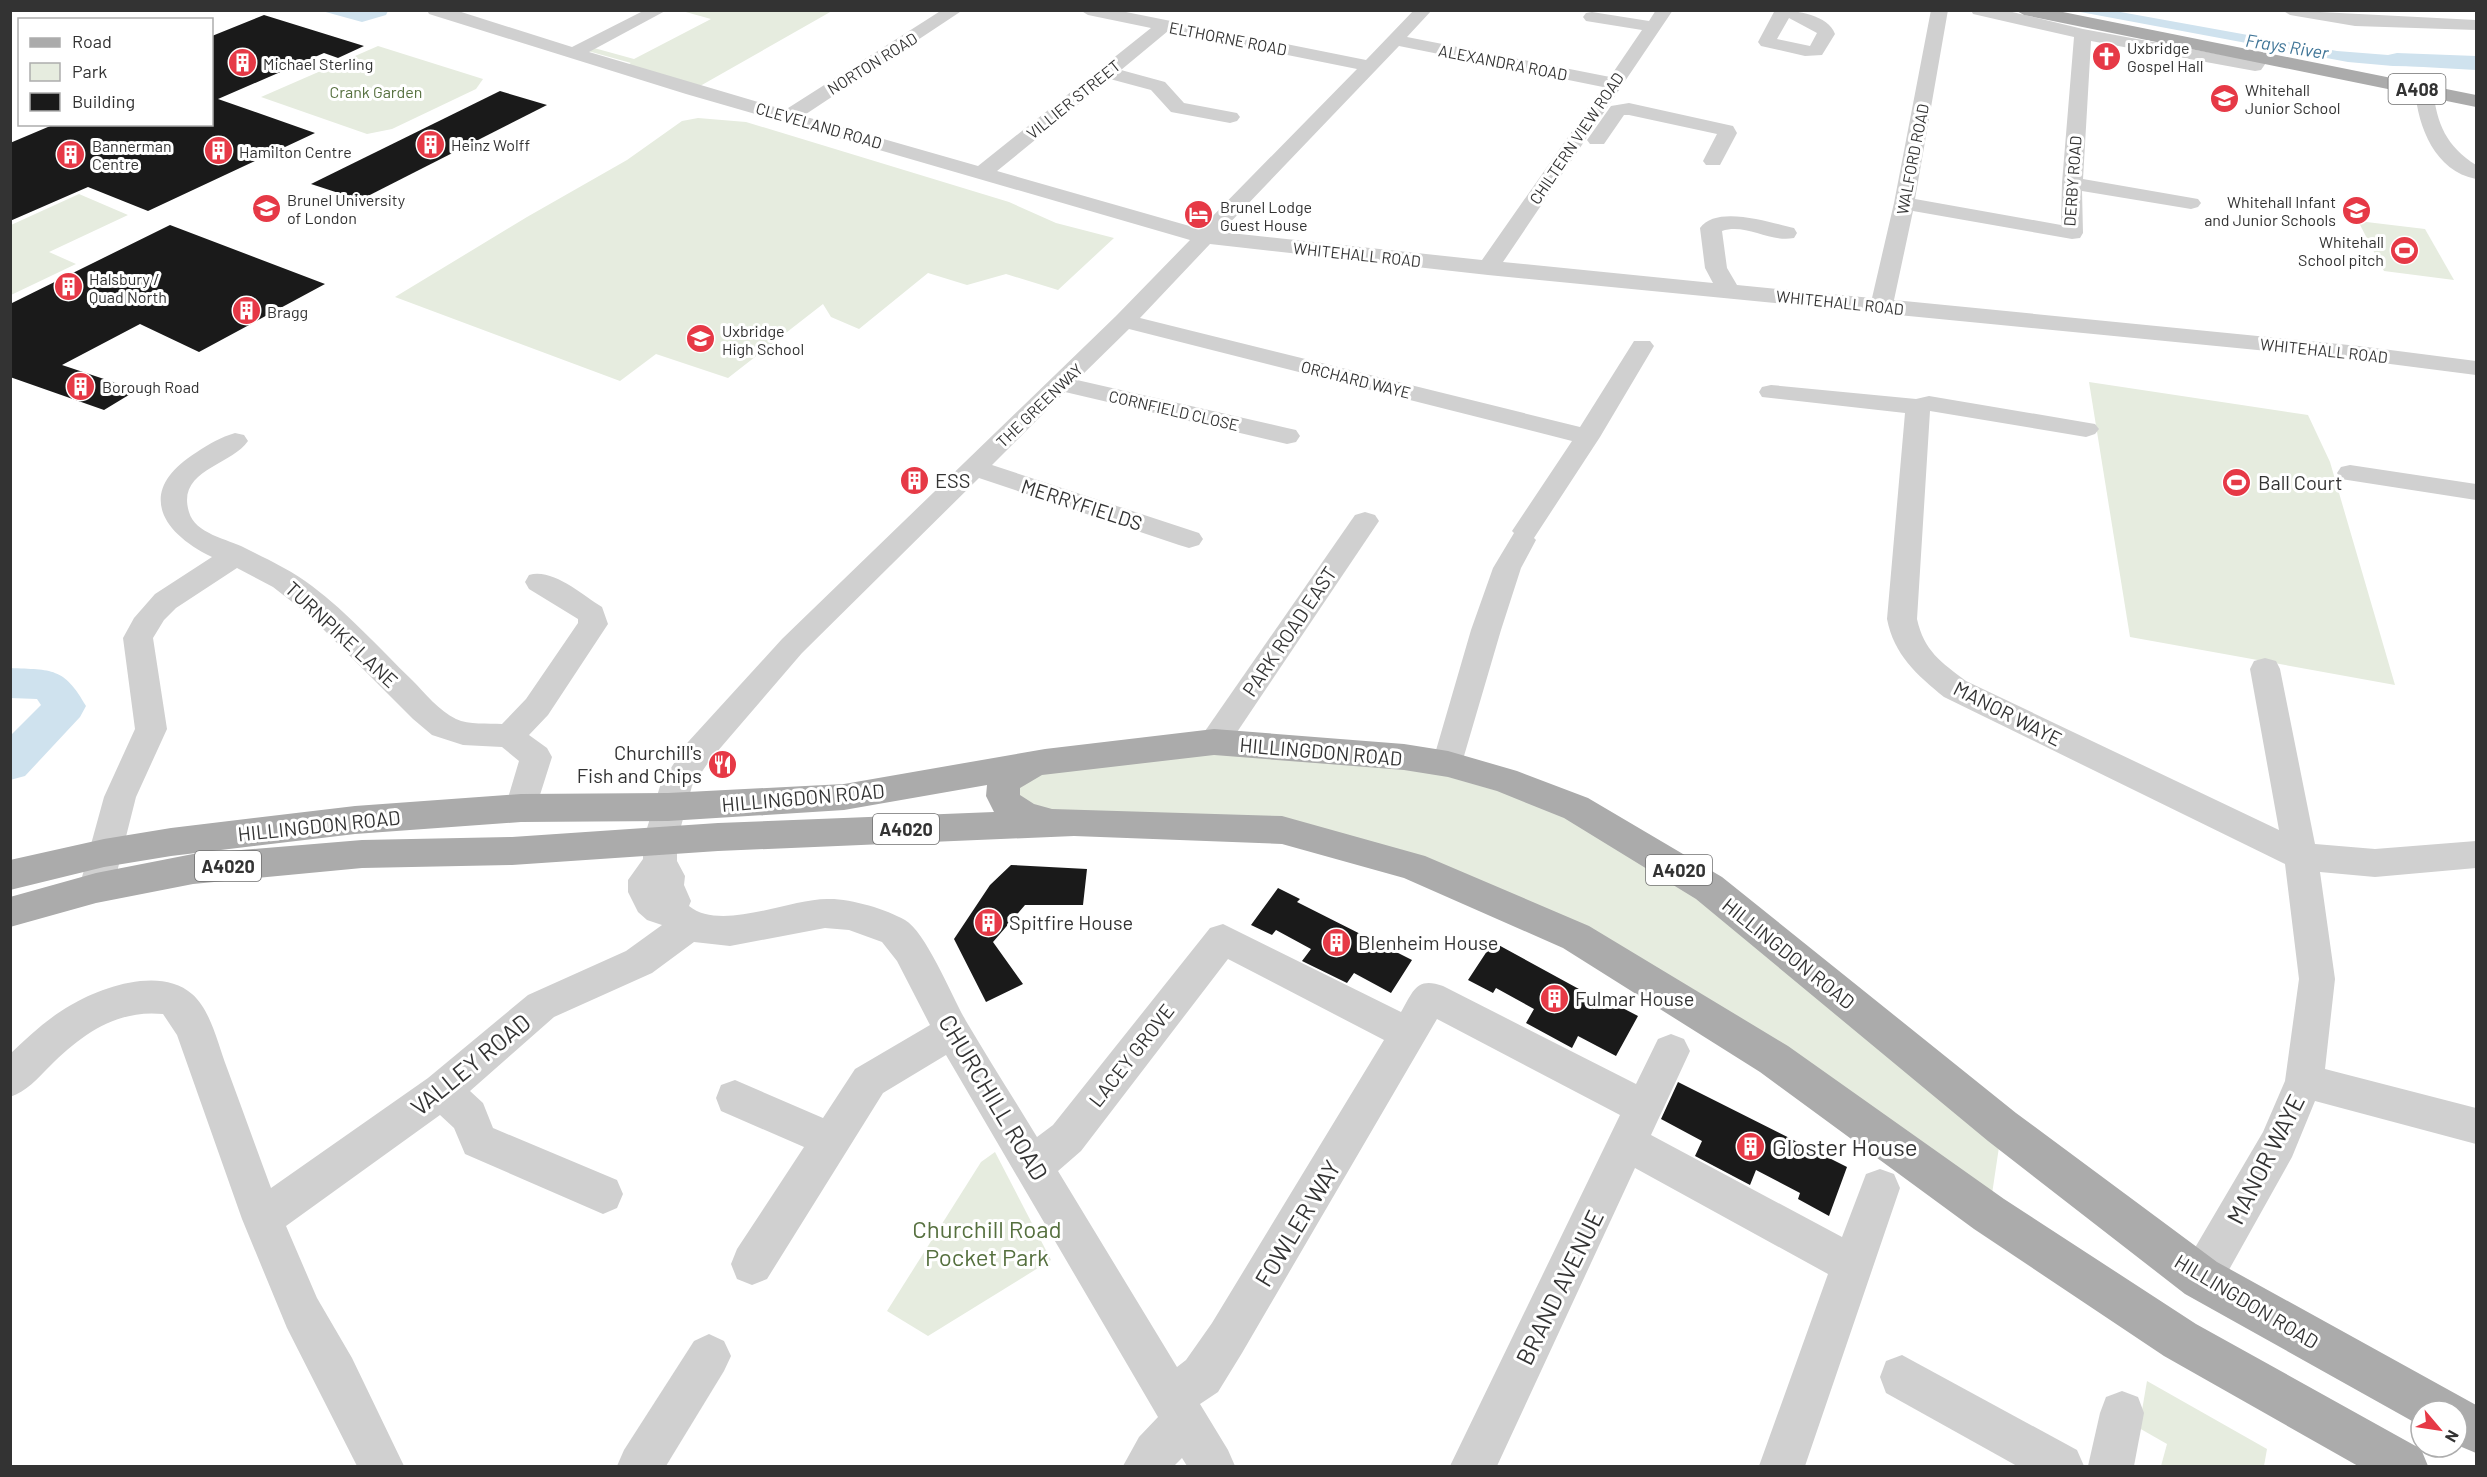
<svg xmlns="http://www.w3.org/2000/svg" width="2487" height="1477" viewBox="0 0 2487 1477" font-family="Barlow,sans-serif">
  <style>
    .green { fill: #e6ecdf }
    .water { fill: #cfe2ee }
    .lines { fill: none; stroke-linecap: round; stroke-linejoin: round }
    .river { fill: #cfe2ee; fill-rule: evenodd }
    .building { fill: #1a1a1a }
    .minor { fill: #d0d0d0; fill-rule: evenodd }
    .major { fill: #ababab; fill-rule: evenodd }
    .labels { text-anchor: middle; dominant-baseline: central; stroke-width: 6; stroke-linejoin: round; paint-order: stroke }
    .far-street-label { font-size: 16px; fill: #333; stroke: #fff }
    .far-poi-label { font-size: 16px; fill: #333; stroke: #fff; text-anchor: start }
    .far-park-label { font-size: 16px; fill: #56703f; stroke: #fff }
    .far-water-label { font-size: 18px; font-style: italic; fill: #3f7597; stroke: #fff }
    .shield { fill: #fff; stroke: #707070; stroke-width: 1.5 }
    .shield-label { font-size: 18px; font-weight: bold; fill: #333 }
    .poi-label { font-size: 20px; fill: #333; stroke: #fff; text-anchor: start }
    .street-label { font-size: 20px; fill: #333; stroke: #fff }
    .near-street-label { font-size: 24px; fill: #333; stroke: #fff }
    .near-poi-label { font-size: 24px; fill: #333; stroke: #fff; text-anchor: start }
    .near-park-label { font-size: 24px; fill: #56703f; stroke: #fff }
  </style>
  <rect width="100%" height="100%" fill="#fff"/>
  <g class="green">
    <polygon points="682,11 832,11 693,90 622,68 631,63 588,51 594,48 634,59 711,19"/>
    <polygon points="378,46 483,79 476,89 392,129 367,134 261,97"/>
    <polygon points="698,118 746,122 1009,202 1056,223 1114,238 1058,290 1006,274 967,285 928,273 859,329 831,317 823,304 728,378 656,354 620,381 395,297 527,217 627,160 682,121"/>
    <polygon points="79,194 128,215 49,252 76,264 11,295 11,225"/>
    <polygon points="2358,221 2425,229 2454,280 2384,271"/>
    <polygon points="2089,382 2308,415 2330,462 2395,685 2130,637"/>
    <polygon points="1214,742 1404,757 1576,808 2002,1127 1989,1214 1576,937 1282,830 1038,819 1002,785 1011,775"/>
    <polygon points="995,1152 1051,1260 928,1336 887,1311 981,1162"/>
    <polygon points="2147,1381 2267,1449 2264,1466 2161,1466 2167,1444 2139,1428"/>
  </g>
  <g class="water">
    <polygon points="322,11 388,11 386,15 362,22"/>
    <polygon points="2075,11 2115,11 2337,51 2452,60 2456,67 2393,66 2348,62"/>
  </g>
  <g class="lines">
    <g class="river">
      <polygon points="2397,53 2476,56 2476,70 2388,65 2385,60 2388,55"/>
      <path d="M10,668C52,670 64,667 86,706L80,717L25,776L10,780V736L41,705L37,699L10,698Z"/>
    </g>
  </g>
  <g class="building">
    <polygon points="264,15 364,46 338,58 324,53 218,99 315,133 148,211 88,187 10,221 10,143 55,124 212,124 212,36"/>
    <polygon points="500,91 547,105 360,200 311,184"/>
    <polygon points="170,225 325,284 199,352 140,324 62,365 137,390 104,410 10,377 10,304"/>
    <polygon points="1011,865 1087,869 1083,905 1025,905 993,942 1023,984 986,1002 954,939 990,885"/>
    <polygon points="1278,888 1300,899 1297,902 1412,960 1391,993 1354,973 1347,983 1302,961 1311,949 1276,930 1272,935 1251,925"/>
    <polygon points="1493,942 1610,1006 1611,1002 1638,1016 1616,1056 1578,1036 1572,1048 1526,1023 1534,1009 1496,988 1493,993 1468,980"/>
    <polygon points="1678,1082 1847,1167 1829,1216 1798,1199 1800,1193 1756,1170 1750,1185 1695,1156 1702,1141 1661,1119"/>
  </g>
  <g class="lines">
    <g class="minor">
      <path d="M427,10H455L572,47L645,10H667L589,52L785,110L942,10H963L803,116L978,166L1151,28L1088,15L1080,10H1116L1366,60L1414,10H1432L1407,37L1610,77L1642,30L1586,21L1583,17L1586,13L1592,12L1649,21L1656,10H1673L1503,262L1713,283L1705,268L1700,228C1717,204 1771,223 1794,228L1797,233L1794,238C1770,243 1746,223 1722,231L1727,268L1737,285L1872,298L1894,203L1931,10H1948L1915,199L2061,225L2062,183L2074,37L1973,14L1971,10H2004L2083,29L2250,60L2255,53L2261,52L2270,57L2261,70L2255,71L2091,41L2083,179L2198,199L2201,203L2198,207L2191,209L2082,191L2083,233L2080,238L2072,239L1913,211L1894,300L2359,346L2476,361V375L2359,360L1488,275L1210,244L1140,318L1580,427L1634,341H1650L1654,346L1600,437L1534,538L1536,540L1521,568L1501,630L1459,773L1448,776L1437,773L1432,764L1471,630L1493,568L1514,533L1512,531L1572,441L1129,329L1077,380L1287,428L1296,430L1300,436L1296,442L1287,444L1065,392L992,465L1199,533L1203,539L1199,545L1189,548L1179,545L979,478L802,653L710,760L692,786L677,841V861L685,876L684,885L691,901L689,906C721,932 789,899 827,899C849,898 886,909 905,920C926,932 952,997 966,1021C989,1060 1014,1099 1037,1137L1053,1125L1210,928L1223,924L1401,1012C1413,992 1416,976 1443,986L1636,1084L1658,1039L1671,1034L1684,1039L1690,1051L1651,1135L1842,1237L1866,1174L1880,1169L1894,1174L1900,1188L1805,1466H1759L1828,1274L1635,1168L1497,1466H1450L1620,1115L1437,1019L1242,1353L1218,1392L1200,1404L1228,1450L1235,1466H1187L1182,1458L1174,1466H1123L1139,1437L1158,1417L946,1055L883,1093L767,1279L752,1285L737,1279L731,1264L737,1249L804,1147L721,1111L716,1098L721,1085L735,1080L823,1118L855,1069L930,1025L897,961L882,942L849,930L825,928L730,946L694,942L652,973L554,1017L470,1091L483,1103L493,1128L617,1180L623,1194L617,1208L603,1214L465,1154L454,1128L440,1115L286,1226L317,1298L352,1358L404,1466H357L287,1328L242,1219L177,1035L163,1014C117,1009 81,1035 50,1066C37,1079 27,1091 10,1097V1054C29,1036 48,1018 71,1005C101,987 161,966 192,994C211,1010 218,1045 227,1068C242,1108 256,1148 271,1188L428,1078L528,995L626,951L662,925L647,920L638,912L628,892V880L643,859V841L661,783L688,742L782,639L1116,316L1190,240L686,94L429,14ZM1168,31L1357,69L1200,229L997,171L1110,79L1151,90L1171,112L1230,123L1237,121L1240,117L1237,113L1184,103L1165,82L1121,70ZM1399,46L1603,87L1482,260L1221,232ZM1228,959L1384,1040L1212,1323L1186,1360L1177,1367L1058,1171L1081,1151Z"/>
      <path d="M1775,10C1793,10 1828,14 1835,34L1822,55L1805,56L1761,46L1758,42ZM1789,18L1817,33L1810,46L1777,39Z"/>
      <polygon points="2282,10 2476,20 2476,30 2355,26 2290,15"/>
      <path d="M2424,84L2433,90C2437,124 2446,146 2476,165V179C2435,171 2418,127 2415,90Z"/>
      <polygon points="1629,103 1733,126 1737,133 1720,165 1706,165 1703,161 1717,134 1629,115 1624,115 1604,144 1590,144 1587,140 1611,106"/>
      <path d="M1771,385L1916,399L1929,396L2095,424L2099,429L2095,434L2086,437L1930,411L1917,619C1924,651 1941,662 1966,681L2279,830L2250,669L2254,661L2265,658L2276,661L2280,669L2315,844L2375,849L2476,841V868L2375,877L2320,872L2335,979L2325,1069L2476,1108V1144L2315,1101L2292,1157L2216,1293L2201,1299L2186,1293L2180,1278L2186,1263L2263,1132L2285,1081L2299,979L2285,864L1944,697C1917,675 1894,655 1887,619L1905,413L1762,397L1759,392L1762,387Z"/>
      <path d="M235,433L244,435L248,441C231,466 176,470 189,512C195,534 228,539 245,548C267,559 291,570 312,586C348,613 379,648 412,680C425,693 439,711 456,719C469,725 488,723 502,724L526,699L578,623V619L529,589L525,582L529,575C553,568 582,595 602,607L608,624L548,715L529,735L547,748L552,757L533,817L521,821L509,817L505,808L519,761L502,747L463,745L432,735L413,719L309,615L273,587L237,568L176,608L164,620L153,638L167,729L136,797L113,888L108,898L96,902L84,898L79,888L104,797L135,729L123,638L134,618L155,594L212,557C158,531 137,489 197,452C209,444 221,437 235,433Z"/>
      <polygon points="2350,465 2476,484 2476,500 2341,479 2337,473 2341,467"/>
      <polygon points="1365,512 1375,515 1379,521 1225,750 1214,754 1203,750 1198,742 1203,734 1355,515"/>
      <polygon points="709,1334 724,1341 731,1356 724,1371 666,1466 617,1466 624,1450 694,1341"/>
      <polygon points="1902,1355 2077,1450 2084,1466 2017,1466 1886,1393 1880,1377 1886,1361"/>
      <polygon points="2122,1391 2138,1397 2144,1413 2134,1466 2088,1466 2100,1413 2106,1397"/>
    </g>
    <g class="major">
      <polygon points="2015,10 2053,10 2476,95 2476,107 2024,15"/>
      <polygon points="1214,729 1404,744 1448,751 1517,771 1588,798 1722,877 2016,1113 2217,1262 2476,1405 2476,1453 2457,1445 2457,1411 2421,1411 2421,1426 2185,1294 1988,1141 1696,899 1564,818 1497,791 1448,777 1404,770 1214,755 1042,775 1020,788 1020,795 1034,804 1052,809 1282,816 1425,856 1589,926 1788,1046 2004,1199 2196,1324 2421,1449 2428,1466 2358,1466 2164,1356 1974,1229 1760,1072 1563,948 1404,878 1282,844 1074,836 718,851 512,865 362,868 193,884 96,903 10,927 10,897 96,873 193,854 362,840 512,837 718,823 994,812 986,796 987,785 844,810 668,821 521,822 355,834 171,856 104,867 10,890 10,860 104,839 171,828 355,806 521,794 668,793 844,784 1045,749"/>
    </g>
  </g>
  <defs>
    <symbol id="church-disc" viewBox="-11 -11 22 22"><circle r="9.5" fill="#e63946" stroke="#fff"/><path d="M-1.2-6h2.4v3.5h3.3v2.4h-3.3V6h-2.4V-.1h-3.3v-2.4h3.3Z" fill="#fff"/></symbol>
    <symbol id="building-disc" viewBox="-11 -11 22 22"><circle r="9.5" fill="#e63946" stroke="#fff"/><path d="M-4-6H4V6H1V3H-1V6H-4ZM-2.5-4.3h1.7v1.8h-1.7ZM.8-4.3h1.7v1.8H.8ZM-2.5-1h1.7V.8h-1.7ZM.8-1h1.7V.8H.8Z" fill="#fff"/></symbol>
    <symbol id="school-disc" viewBox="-11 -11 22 22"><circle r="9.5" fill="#e63946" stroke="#fff"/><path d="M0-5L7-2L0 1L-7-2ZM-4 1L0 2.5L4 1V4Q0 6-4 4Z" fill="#fff"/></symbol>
    <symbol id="university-disc" viewBox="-11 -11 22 22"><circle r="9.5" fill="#e63946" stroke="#fff"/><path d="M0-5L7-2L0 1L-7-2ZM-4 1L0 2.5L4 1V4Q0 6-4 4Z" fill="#fff"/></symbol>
    <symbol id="hotel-disc" viewBox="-11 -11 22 22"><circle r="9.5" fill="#e63946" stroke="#fff"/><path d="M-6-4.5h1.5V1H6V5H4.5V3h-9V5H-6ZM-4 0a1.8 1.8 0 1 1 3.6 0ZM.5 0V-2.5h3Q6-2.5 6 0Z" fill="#fff"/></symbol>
    <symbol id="stadium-disc" viewBox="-11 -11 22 22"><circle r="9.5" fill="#e63946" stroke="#fff"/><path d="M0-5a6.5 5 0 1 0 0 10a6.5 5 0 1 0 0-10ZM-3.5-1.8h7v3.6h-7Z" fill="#fff"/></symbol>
    <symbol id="restaurant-disc" viewBox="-11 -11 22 22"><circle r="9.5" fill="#e63946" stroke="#fff"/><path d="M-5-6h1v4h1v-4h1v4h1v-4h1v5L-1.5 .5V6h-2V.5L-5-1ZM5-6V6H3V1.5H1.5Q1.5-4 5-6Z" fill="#fff"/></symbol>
  </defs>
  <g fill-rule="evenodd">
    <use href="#church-disc" x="2090" y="40" width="33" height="33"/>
    <use href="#building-disc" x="226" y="46" width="33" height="33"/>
    <use href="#school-disc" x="2208" y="82" width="33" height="33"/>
    <use href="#building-disc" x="414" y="128" width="33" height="33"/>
    <use href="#building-disc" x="202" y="134" width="33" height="33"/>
    <use href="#building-disc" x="54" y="138" width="33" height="33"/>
    <use href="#university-disc" x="250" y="192" width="33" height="33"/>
    <use href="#school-disc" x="2340" y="194" width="33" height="33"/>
    <use href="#hotel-disc" x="1182" y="198" width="33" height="33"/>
    <use href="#stadium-disc" x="2388" y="234" width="33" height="33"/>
    <use href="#building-disc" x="52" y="270" width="33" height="33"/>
    <use href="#building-disc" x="230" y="294" width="33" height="33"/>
    <use href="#school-disc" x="684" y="322" width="33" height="33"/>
    <use href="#building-disc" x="64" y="370" width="33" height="33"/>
    <use href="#building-disc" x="898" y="464" width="33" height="33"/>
    <use href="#stadium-disc" x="2220" y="466" width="33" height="33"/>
    <use href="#restaurant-disc" x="706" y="748" width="33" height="33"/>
    <use href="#building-disc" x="972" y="906" width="33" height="33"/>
    <use href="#building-disc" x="1320" y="926" width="33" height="33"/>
    <use href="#building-disc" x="1538" y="982" width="33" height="33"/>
    <use href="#building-disc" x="1734" y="1130" width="33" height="33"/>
  </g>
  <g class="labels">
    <g class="far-street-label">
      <text transform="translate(1228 38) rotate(11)">ELTHORNE ROAD</text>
      <text transform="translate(1503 62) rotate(11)">ALEXANDRA ROAD</text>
      <text transform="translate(872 63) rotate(-32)">NORTON ROAD</text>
      <text transform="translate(1073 99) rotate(-39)">VILLIER STREET</text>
      <text transform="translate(819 125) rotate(16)">CLEVELAND ROAD</text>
      <text transform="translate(1576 138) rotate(-56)">CHILTERN VIEW ROAD</text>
      <text transform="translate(1912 159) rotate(-79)">WALFORD ROAD</text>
      <text transform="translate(2072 181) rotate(-86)">DERBY ROAD</text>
      <text transform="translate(1357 254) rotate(6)">WHITEHALL ROAD</text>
      <text transform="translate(1840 302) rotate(6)">WHITEHALL ROAD</text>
      <text transform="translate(2324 350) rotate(6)">WHITEHALL ROAD</text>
      <text transform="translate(1356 379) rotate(14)">ORCHARD WAYE</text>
      <text transform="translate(1039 405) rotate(-44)">THE GREENWAY</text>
      <text transform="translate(1174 410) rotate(13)">CORNFIELD CLOSE</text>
    </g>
    <g class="far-poi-label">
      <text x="2127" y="47">Uxbridge<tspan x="2127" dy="18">Gospel Hall</tspan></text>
      <text x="263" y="63">Michael Sterling</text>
      <text x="2245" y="89">Whitehall<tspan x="2245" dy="18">Junior School</tspan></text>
      <text x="451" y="144">Heinz Wolff</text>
      <text x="92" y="145">Bannerman<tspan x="92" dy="18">Centre</tspan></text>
      <text x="239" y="151">Hamilton Centre</text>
      <text x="287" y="199">Brunel University<tspan x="287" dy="18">of London</tspan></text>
      <text x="2336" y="201" text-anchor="end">Whitehall Infant<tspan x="2336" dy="18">and Junior Schools</tspan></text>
      <text x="1220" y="206">Brunel Lodge<tspan x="1220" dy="18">Guest House</tspan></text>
      <text x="2384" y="241" text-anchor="end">Whitehall<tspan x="2384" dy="18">School pitch</tspan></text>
      <text x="89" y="278">Halsbury /<tspan x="89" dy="18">Quad North</tspan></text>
      <text x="267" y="311">Bragg</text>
      <text x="722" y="330">Uxbridge<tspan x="722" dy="18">High School</tspan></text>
      <text x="102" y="386">Borough Road</text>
    </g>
    <g class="far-park-label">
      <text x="376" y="91">Crank Garden</text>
    </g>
    <g class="far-water-label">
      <text transform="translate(2287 46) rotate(9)">Frays River</text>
    </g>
    <g class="shield">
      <rect x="2388.5" y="74" width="57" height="30" rx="4.5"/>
      <rect x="873" y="814" width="66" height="30" rx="4.5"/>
      <rect x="195" y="851" width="66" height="30" rx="4.5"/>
      <rect x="1646" y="855" width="66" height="30" rx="4.5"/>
    </g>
    <g class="shield-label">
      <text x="2417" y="89">A408</text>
      <text x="906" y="829">A4020</text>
      <text x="228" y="866">A4020</text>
      <text x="1679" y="870">A4020</text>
    </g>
    <g class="poi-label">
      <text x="935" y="480">ESS</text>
      <text x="2258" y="482">Ball Court</text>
      <text x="702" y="752" text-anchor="end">Churchill's<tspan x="702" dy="23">Fish and Chips</tspan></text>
      <text x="1009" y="922">Spitfire House</text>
      <text x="1358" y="942">Blenheim House</text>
      <text x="1575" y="998">Fulmar House</text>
    </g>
    <g class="street-label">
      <text transform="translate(1082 504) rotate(18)">MERRYFIELDS</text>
      <text transform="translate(1289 631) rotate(-56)">PARK ROAD EAST</text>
      <text transform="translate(342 634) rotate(43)">TURNPIKE LANE</text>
      <text transform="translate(2008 713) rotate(27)">MANOR WAYE</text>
      <text transform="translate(1321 751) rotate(5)">HILLINGDON ROAD</text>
      <text transform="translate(803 797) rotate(-5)">HILLINGDON ROAD</text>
      <text transform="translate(319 825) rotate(-6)">HILLINGDON ROAD</text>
      <text transform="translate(1789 953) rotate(39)">HILLINGDON ROAD</text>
      <text transform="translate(1131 1055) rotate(-52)">LACEY GROVE</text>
      <text transform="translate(2247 1301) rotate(31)">HILLINGDON ROAD</text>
    </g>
    <g class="near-street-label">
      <text transform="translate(470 1064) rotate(-39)">VALLEY ROAD</text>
      <text transform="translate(994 1097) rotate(59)">CHURCHILL ROAD</text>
      <text transform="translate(2265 1159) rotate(-63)">MANOR WAYE</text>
      <text transform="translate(1297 1223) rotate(-59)">FOWLER WAY</text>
      <text transform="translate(1559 1287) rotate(-64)">BRAND AVENUE</text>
    </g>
    <g class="near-poi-label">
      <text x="1772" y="1146">Gloster House</text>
    </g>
    <g class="near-park-label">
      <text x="987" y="1228">Churchill Road<tspan x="987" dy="28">Pocket Park</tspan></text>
    </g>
  </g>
  <rect width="2487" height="1477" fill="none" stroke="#333333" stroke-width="24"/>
  <rect x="18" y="18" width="195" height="108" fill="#ffffff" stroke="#adadad" stroke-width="1.5"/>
  <rect x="30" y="38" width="30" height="9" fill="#ababab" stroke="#adadad" stroke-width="1.5"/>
  <text x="72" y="48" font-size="18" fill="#333333">Road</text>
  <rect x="30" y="63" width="30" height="18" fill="#e6ecdf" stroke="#adadad" stroke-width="1.5"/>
  <text x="72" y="78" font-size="18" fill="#333333">Park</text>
  <rect x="30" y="93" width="30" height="18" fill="#1a1a1a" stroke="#adadad" stroke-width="1.5"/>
  <text x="72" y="108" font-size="18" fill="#333333">Building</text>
  <g transform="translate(2439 1429) rotate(119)"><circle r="28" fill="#ffffff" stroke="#adadad" stroke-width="1.5"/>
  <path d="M0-4.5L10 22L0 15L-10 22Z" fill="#e63946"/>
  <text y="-9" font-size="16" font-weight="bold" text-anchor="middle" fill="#333333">N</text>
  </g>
</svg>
